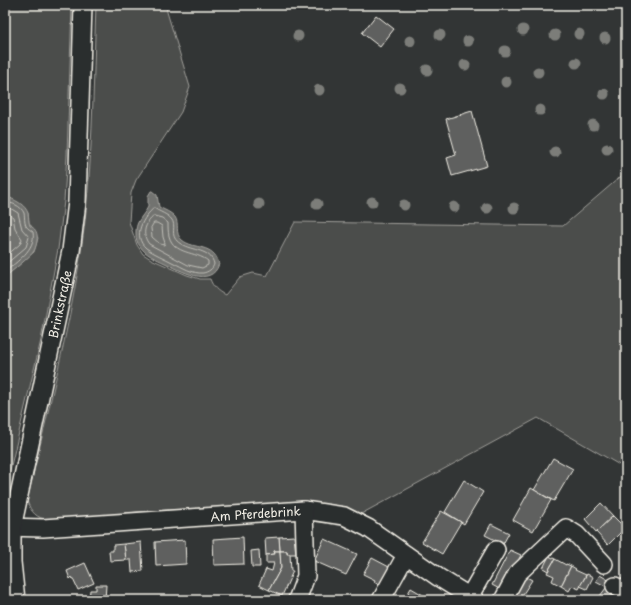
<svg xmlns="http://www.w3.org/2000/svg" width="631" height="605" viewBox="0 0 631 605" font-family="'Playpen Sans',sans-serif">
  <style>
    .green { fill: #4b4d4c; stroke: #a09f9a }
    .water { fill: #727370; stroke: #a6a5a0 }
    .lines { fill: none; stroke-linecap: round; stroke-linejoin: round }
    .shore { stroke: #c0bfb8; stroke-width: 1 }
    .building { fill: #5f605f; stroke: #f4f1e8 }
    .minor-casing { stroke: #f4f1e8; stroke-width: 20 }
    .minor { stroke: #2a2d2e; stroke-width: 17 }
    .tree { fill: #7c7d79 }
    .labels { text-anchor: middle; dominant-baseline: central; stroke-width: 3; stroke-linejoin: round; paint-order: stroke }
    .street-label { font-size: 12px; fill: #f4f1e8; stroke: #2a2d2e }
  </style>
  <rect width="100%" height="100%" fill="#323535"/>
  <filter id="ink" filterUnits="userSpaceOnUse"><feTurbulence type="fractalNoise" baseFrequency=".025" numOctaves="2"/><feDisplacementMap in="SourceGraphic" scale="8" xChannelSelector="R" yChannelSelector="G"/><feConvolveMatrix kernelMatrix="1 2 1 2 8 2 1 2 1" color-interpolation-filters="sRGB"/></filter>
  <g filter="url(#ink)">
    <g class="green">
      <polygon points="5,5 72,5 67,155 64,201 58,249 41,340 5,491 5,277 34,252 38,238 29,222 28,213 10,198 5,199"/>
      <path d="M96,5H166L167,12L190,87L181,112L136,180L131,193L129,222L137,245L143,254L151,259L187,275L200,279H210C213,287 217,291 225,295L240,277L253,273L267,276L295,222L563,226L626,172V471L623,467L538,418L361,514L321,504L299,502L138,512L49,520C36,518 31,512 27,501C46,418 68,336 81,252C93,171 93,87 96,5Z"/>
    </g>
    <g class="water">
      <path d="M151,191H152L157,195L159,207C164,210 171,212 175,217C180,224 174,233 182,240C194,250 214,243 219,264C211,289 180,270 165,263C157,259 145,255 140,246C137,243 136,238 136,235C135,221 142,218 148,207V196Z"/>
      <path d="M10,198C17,201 25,205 28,213C29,217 28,221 30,226C40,230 38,242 34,251C30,257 12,271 5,277V199Z"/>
    </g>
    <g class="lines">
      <g class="shore">
        <path d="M5,203C12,202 21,206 24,213C25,217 24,222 26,226C28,229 31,230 33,232C36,250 17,261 5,272"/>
        <polyline points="5,208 10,208 18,213 22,229 29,237 26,247 5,265"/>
        <path d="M154,208C159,212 168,214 172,220C177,228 168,236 181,244C192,251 211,249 214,264C213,269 208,272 203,273C193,274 182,267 174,263C165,258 154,254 146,248C132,236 143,217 154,208Z"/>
        <polyline points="5,214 9,214 13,217 15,228 22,239 20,244 5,257"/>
        <path d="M154,216L162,218L168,223C168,227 168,231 169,236C174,255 196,251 208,261V265L202,268L188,265L149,244C141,234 145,223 154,216Z"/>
        <polygon points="154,223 157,223 162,226 163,237 165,243 164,245 160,244 152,237 151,228"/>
      </g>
    </g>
    <g class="building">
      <polygon points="376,15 394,29 380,47 362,33"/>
      <polygon points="472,111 487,166 452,176 447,158 456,155 446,119"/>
      <polygon points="553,458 573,469 554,501 534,490"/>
      <polygon points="626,471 626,482 621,477"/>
      <polygon points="464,480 483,492 464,524 445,512"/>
      <polygon points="531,488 551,500 533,531 513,520"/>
      <polygon points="601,503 613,516 596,532 585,519"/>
      <polygon points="441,511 461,522 442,554 422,542"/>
      <polygon points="613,516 625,528 608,545 596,532"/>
      <polygon points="491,524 509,533 503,544 485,535"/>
      <polygon points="294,536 296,554 287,554 287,551 280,551 279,537"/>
      <polygon points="243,537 244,564 214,565 213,539"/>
      <polygon points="279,537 280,551 274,551 275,554 266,555 265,538"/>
      <polygon points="324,539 357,554 346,575 314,561"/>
      <polygon points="185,540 186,564 156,566 155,542"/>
      <polygon points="141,542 143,571 132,572 131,560 126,560 124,544"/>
      <polygon points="124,544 126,560 110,561 109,551 113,551 113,545"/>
      <polygon points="259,550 260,567 252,567 251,551"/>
      <polygon points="510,550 521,555 503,591 492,585"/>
      <polygon points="274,551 280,551 281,568 269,590 259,585 266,569 272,571 274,563 266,563 266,555 275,554"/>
      <polygon points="280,551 287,551 287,554 290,554 291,571 293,571 282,596 269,590 281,568"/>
      <polygon points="549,556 555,559 548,571 543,568"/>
      <polygon points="372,558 391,568 381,586 374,582 375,580 363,574"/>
      <polygon points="555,559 566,565 566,564 571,566 561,586 552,581 554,576 547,573"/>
      <polygon points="85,563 94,583 78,590 72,577 70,579 67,571"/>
      <polygon points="571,566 576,569 575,570 586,575 579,589 572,586 569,591 561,586"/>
      <polygon points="587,574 593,577 587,589 580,586"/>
      <polygon points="523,575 532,580 523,594 531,599 530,600 521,600 511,594"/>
      <polygon points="600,575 610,581 607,587 596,581"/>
      <polygon points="96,585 106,585 105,600 89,600 90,590 96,590"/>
      <polygon points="411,588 423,595 420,600 404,600"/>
      <polygon points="606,588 614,594 610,600 605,600 600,596"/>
      <polygon points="423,595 433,600 420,600"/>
    </g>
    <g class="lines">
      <defs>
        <g id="minor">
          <path id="s1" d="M5,527L43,528L304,510L344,516L368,528L438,577L475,600"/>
          <polyline points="615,586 626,592"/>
          <polyline points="469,597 496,550"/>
          <path id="s2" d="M16,600L12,562V528L71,251L77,202L83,5"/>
          <polyline points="297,600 306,576 304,510"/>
          <polyline points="381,600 406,555"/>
          <polyline points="503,600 517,574 566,528 577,535 604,564"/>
        </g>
      </defs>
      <use href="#minor" class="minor-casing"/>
      <use href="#minor" class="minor"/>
    </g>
    <g class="tree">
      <circle cx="523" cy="30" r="5.5"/>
      <circle cx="579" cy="34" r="5.5"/>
      <circle cx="440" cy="35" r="5.5"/>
      <circle cx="555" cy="35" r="5.5"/>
      <circle cx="298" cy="36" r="5.5"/>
      <circle cx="605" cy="38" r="5.5"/>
      <circle cx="410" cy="41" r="5.5"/>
      <circle cx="468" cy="41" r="5.5"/>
      <circle cx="505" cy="51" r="5.5"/>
      <circle cx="576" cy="63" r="5.5"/>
      <circle cx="465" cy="65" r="5.5"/>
      <circle cx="427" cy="70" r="5.5"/>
      <circle cx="538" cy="72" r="5.5"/>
      <circle cx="506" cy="82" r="5.5"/>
      <circle cx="400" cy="88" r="5.5"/>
      <circle cx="319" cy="90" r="5.5"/>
      <circle cx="604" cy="94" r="5.5"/>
      <circle cx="540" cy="110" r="5.5"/>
      <circle cx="593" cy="125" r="5.5"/>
      <circle cx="607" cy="149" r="5.5"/>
      <circle cx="555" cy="152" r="5.5"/>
      <circle cx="372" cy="202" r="5.5"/>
      <circle cx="259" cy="204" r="5.5"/>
      <circle cx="317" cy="204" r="5.5"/>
      <circle cx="404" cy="205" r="5.5"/>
      <circle cx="454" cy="207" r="5.5"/>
      <circle cx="487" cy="208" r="5.5"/>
      <circle cx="514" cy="208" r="5.5"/>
    </g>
  </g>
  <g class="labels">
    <g class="street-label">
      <text stroke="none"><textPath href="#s2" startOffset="301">Brinkstraße</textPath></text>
      <text stroke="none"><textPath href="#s1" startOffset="251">Am Pferdebrink</textPath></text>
    </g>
  </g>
  <rect width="631" height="605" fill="none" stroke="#2a2d2e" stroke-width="20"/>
  <rect x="10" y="10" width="611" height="585" fill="none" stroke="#f4f1e8" stroke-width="1.5" filter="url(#ink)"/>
</svg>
